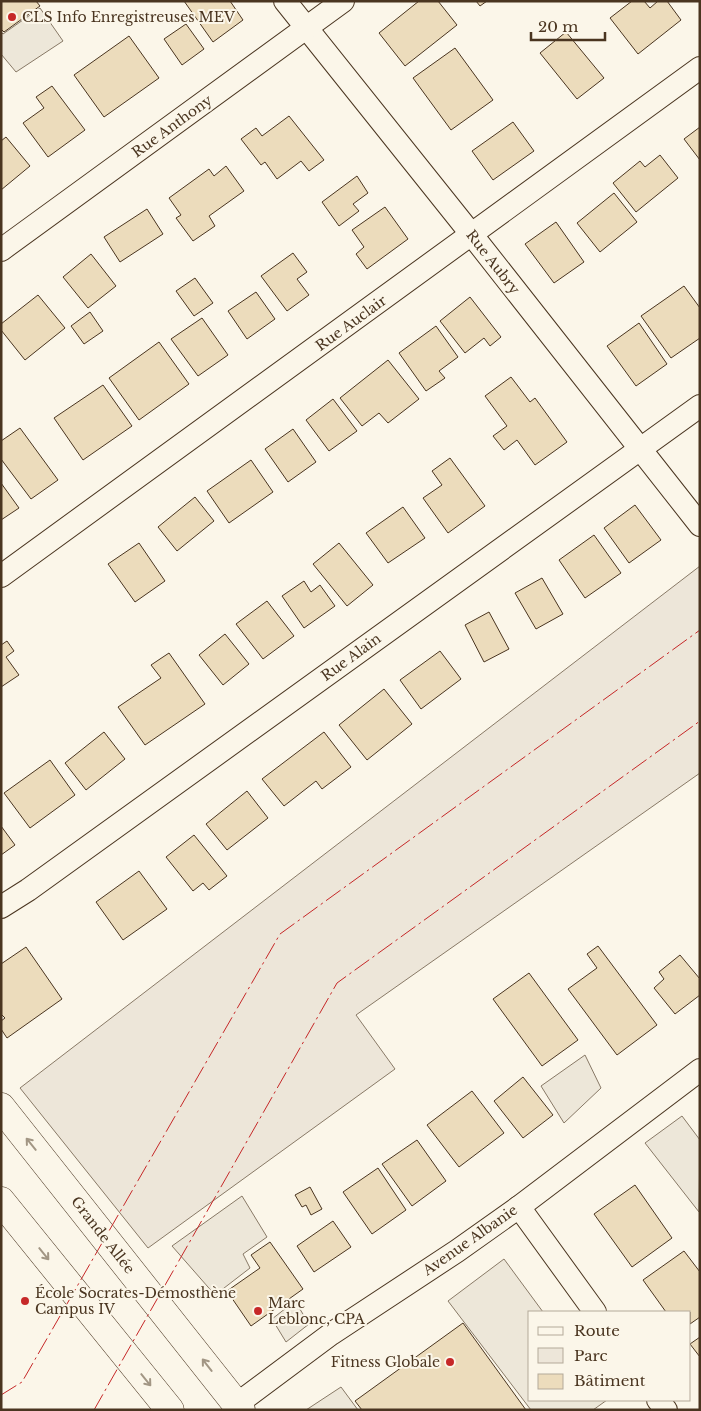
<svg xmlns="http://www.w3.org/2000/svg" width="701" height="1411" viewBox="0 0 701 1411" font-family="'Libre Baskerville',serif">
  <style>
    .green { fill: #ede6d9; stroke: #887966 }
    .parking { fill: #ede7d9; stroke: #887966 }
    .building { fill: #ecdcbc; stroke: #4a3520 }
    .lines { fill: none; stroke-linecap: round; stroke-linejoin: round }
    .street-casing { stroke: #4a3520; stroke-width: 24 }
    .secondary-casing { stroke: #4a3520; stroke-width: 29 }
    .street { stroke: #fbf6e9; stroke-width: 22 }
    .secondary { stroke: #fbf6e9; stroke-width: 28 }
    .power { stroke: #c62828; stroke-width: 1; stroke-dasharray: 18 4 2.5 4; stroke-linecap: butt }
    .oneway { stroke: #a29684 }
    .poi-dot { fill: #c62828; stroke: #fbf6e9; stroke-width: 2 }
    .labels { text-anchor: middle; dominant-baseline: central; stroke-width: 4; stroke-linejoin: round; paint-order: stroke }
    .poi-label { font-size: 14px; fill: #4a3520; stroke: #fbf6e9; text-anchor: start }
    .street-label { font-size: 14px; fill: #4a3520; stroke: #fbf6e9 }
  </style>
  <rect width="100%" height="100%" fill="#fbf6e9"/>
  <polygon class="green" points="700,566 700,773 356,1015 395,1069 148,1248 20,1088"/>
  <g class="parking">
    <polygon points="40,8 63,41 16,72 1,54 1,32 3,34"/>
    <polygon points="585,1055 601,1088 564,1123 541,1086"/>
    <polygon points="682,1116 700,1140 699,1212 645,1143"/>
    <polygon points="242,1196 267,1237 243,1254 250,1268 215,1295 172,1246"/>
    <polygon points="504,1259 543,1312 530,1312 530,1400 607,1400 593,1410 531,1410 448,1301"/>
    <polygon points="295,1301 309,1324 286,1342 272,1319"/>
    <polygon points="341,1387 358,1410 306,1410"/>
  </g>
  <g class="building">
    <polygon points="1,1 36,1 40,6 4,32 1,29"/>
    <polygon points="184,1 230,1 243,20 213,42"/>
    <polygon points="419,1 438,1 457,25 405,66 379,33"/>
    <polygon points="476,1 487,1 480,6"/>
    <polygon points="632,1 644,1 650,8 658,1 667,1 681,20 638,54 610,18"/>
    <polygon points="186,24 204,49 182,65 164,39"/>
    <polygon points="566,32 604,78 577,99 540,53"/>
    <polygon points="129,36 159,78 104,117 74,75"/>
    <polygon points="455,48 493,100 451,130 413,78"/>
    <polygon points="52,86 85,130 48,157 23,123 44,108 36,97"/>
    <polygon points="289,116 324,160 309,171 301,161 277,179 265,162 261,165 241,139 256,128 262,136"/>
    <polygon points="513,122 534,151 493,180 472,151"/>
    <polygon points="700,127 700,160 684,139"/>
    <polygon points="6,137 30,166 1,190 1,141"/>
    <polygon points="660,155 678,178 636,212 613,183 640,161 645,167"/>
    <polygon points="226,166 244,191 209,216 215,226 193,241 176,218 181,215 169,198 209,169 214,176"/>
    <polygon points="357,176 368,193 353,204 359,211 339,226 322,202"/>
    <polygon points="614,193 637,222 600,252 577,223"/>
    <polygon points="385,207 408,239 367,269 356,254 364,247 352,230"/>
    <polygon points="147,209 163,234 120,262 104,237"/>
    <polygon points="556,222 584,262 554,283 525,244"/>
    <polygon points="293,253 307,272 297,279 309,295 287,311 261,276"/>
    <polygon points="91,254 116,286 88,308 63,277"/>
    <polygon points="195,278 213,303 194,316 176,291"/>
    <polygon points="684,286 700,308 700,338 671,358 641,316"/>
    <polygon points="256,292 275,319 247,339 228,311"/>
    <polygon points="38,295 65,328 25,360 1,330 1,324"/>
    <polygon points="470,297 501,337 490,346 484,338 465,353 440,321"/>
    <polygon points="90,312 103,331 84,344 71,326"/>
    <polygon points="202,318 228,355 198,376 171,339"/>
    <polygon points="639,323 667,364 636,386 607,346"/>
    <polygon points="436,326 458,357 439,371 445,378 426,391 399,353"/>
    <polygon points="159,342 189,384 139,420 109,378"/>
    <polygon points="388,360 419,399 388,423 379,413 362,426 340,398"/>
    <polygon points="511,377 530,402 535,398 567,442 535,465 517,440 504,450 493,436 507,426 485,396"/>
    <polygon points="103,385 132,426 83,460 54,418"/>
    <polygon points="333,399 357,431 329,451 306,420"/>
    <polygon points="20,428 58,480 31,499 1,459 1,441"/>
    <polygon points="293,429 316,462 288,482 265,449"/>
    <polygon points="450,458 485,506 448,533 423,498 442,485 432,471"/>
    <polygon points="251,460 273,492 229,523 207,491"/>
    <polygon points="1,483 19,508 1,520"/>
    <polygon points="195,497 214,521 177,551 158,527"/>
    <polygon points="635,505 661,540 629,563 604,528"/>
    <polygon points="403,507 425,538 388,563 366,533"/>
    <polygon points="594,535 621,573 585,598 559,560"/>
    <polygon points="139,543 165,581 135,602 108,564"/>
    <polygon points="339,543 373,585 347,606 313,564"/>
    <polygon points="542,578 563,614 536,629 515,593"/>
    <polygon points="304,581 311,592 320,585 335,606 304,628 282,596"/>
    <polygon points="267,601 294,636 263,659 236,624"/>
    <polygon points="489,612 509,649 484,662 465,625"/>
    <polygon points="225,634 249,664 223,685 199,655"/>
    <polygon points="7,641 14,651 6,657 19,675 1,687 1,645"/>
    <polygon points="440,651 461,679 421,709 400,680"/>
    <polygon points="169,653 205,704 145,745 118,707 161,678 151,665"/>
    <polygon points="384,689 412,724 367,760 339,725"/>
    <polygon points="104,732 125,759 86,790 65,763"/>
    <polygon points="324,732 351,767 322,789 316,781 284,806 262,779"/>
    <polygon points="50,760 75,795 30,828 4,793"/>
    <polygon points="247,791 268,818 227,850 206,824"/>
    <polygon points="1,826 15,845 1,855"/>
    <polygon points="194,835 227,876 209,890 203,883 193,891 166,857"/>
    <polygon points="139,871 167,909 123,940 96,902"/>
    <polygon points="598,946 657,1025 617,1055 568,989 597,968 587,954"/>
    <polygon points="26,947 62,999 7,1038 1,1029 1,1021 5,1018 1,1014 1,964"/>
    <polygon points="680,955 700,979 700,995 675,1014 654,988 664,979 659,972"/>
    <polygon points="529,973 578,1040 542,1066 493,999"/>
    <polygon points="523,1077 553,1115 523,1138 494,1101"/>
    <polygon points="472,1091 504,1133 459,1167 427,1125"/>
    <polygon points="417,1140 446,1181 412,1206 382,1164"/>
    <polygon points="378,1168 406,1210 372,1234 343,1192"/>
    <polygon points="635,1185 672,1238 632,1267 594,1214"/>
    <polygon points="310,1187 322,1209 311,1215 306,1205 302,1207 295,1195"/>
    <polygon points="333,1221 351,1247 314,1272 297,1246"/>
    <polygon points="270,1242 303,1289 251,1326 227,1291 260,1268 251,1255"/>
    <polygon points="684,1251 700,1272 700,1317 690,1324 690,1312 666,1312 643,1280"/>
    <polygon points="463,1323 526,1410 362,1410 355,1401"/>
    <polygon points="700,1337 700,1357 690,1344"/>
  </g>
  <g class="lines">
    <defs>
      <g id="street">
        <polyline points="285,1 472,235 700,525"/>
        <polyline points="1,250 343,1"/>
        <polyline points="1,576 700,68"/>
        <polyline points="1,907 28,890 700,406"/>
        <polyline points="519,1207 595,1312"/>
        <polyline points="658,1400 666,1410"/>
        <polyline points="237,1404 331,1334 457,1251 519,1207 700,1070"/>
      </g>
      <g id="secondary">
        <polyline points="1,1107 241,1410"/>
        <polyline points="1,1201 170,1410"/>
      </g>
    </defs>
    <use href="#street" class="street-casing"/>
    <use href="#secondary" class="secondary-casing"/>
    <use href="#street" class="street"/>
    <use href="#secondary" class="secondary"/>
    <g class="power">
      <polyline points="1,1395 22,1382 280,934 700,630"/>
      <polyline points="94,1410 337,983 700,721"/>
    </g>
  </g>
  <defs><path id="oneway-shaft" d="M-6 0H5M1.5-3L5.5 0L1.5 3" fill="none" stroke-width="1.6" stroke-linecap="round" stroke-linejoin="round" transform="scale(1.25)"/></defs>
  <g class="oneway">
    <use href="#oneway-shaft" transform="translate(31 1144) rotate(-129)"/>
    <use href="#oneway-shaft" transform="translate(44 1254) rotate(51)"/>
    <use href="#oneway-shaft" transform="translate(207 1365) rotate(-128)"/>
    <use href="#oneway-shaft" transform="translate(146 1380) rotate(51)"/>
  </g>
  <g class="poi-dot">
    <circle cx="12" cy="17" r="5"/>
    <circle cx="25" cy="1301" r="5"/>
    <circle cx="258" cy="1311" r="5"/>
    <circle cx="450" cy="1362" r="5"/>
  </g>
  <g class="labels">
    <g class="poi-label">
      <text x="22" y="17">CLS Info Enregistreuses MEV</text>
      <text x="35" y="1293">École Socrates-Démosthène<tspan x="35" dy="16">Campus IV</tspan></text>
      <text x="268" y="1303">Marc<tspan x="268" dy="16">Leblonc, CPA</tspan></text>
      <text x="440" y="1362" text-anchor="end">Fitness Globale</text>
    </g>
    <g class="street-label">
      <text transform="translate(172 126) rotate(-36)">Rue Anthony</text>
      <text transform="translate(493 262) rotate(52)">Rue Aubry</text>
      <text transform="translate(351 323) rotate(-36)">Rue Auclair</text>
      <text transform="translate(351 657) rotate(-36)">Rue Alain</text>
      <text transform="translate(103 1235) rotate(52)">Grande Allée</text>
      <text transform="translate(470 1240) rotate(-35)">Avenue Albanie</text>
    </g>
  </g>
  <rect width="701" height="1411" fill="none" stroke="#4a3520" stroke-width="5"/>
  <rect x="528" y="1311" width="162" height="90" fill="#fbf6e9" stroke="#b4a999"/>
  <rect x="538" y="1327" width="25" height="8" fill="#fbf6e9" stroke="#b4a999"/>
  <text x="574" y="1336" font-size="15" fill="#4a3520">Route</text>
  <rect x="538" y="1348" width="25" height="15" fill="#ede6d9" stroke="#b4a999"/>
  <text x="574" y="1361" font-size="15" fill="#4a3520">Parc</text>
  <rect x="538" y="1374" width="25" height="15" fill="#ecdcbc" stroke="#b4a999"/>
  <text x="574" y="1386" font-size="15" fill="#4a3520">Bâtiment</text>
  <path d="M531 32v8h74v-8" fill="none" stroke="#4a3520" stroke-width="2.5"/>
  <text x="538" y="32" font-size="15" fill="#4a3520" stroke="#fbf6e9" stroke-width="4" paint-order="stroke">20 m</text>
</svg>
